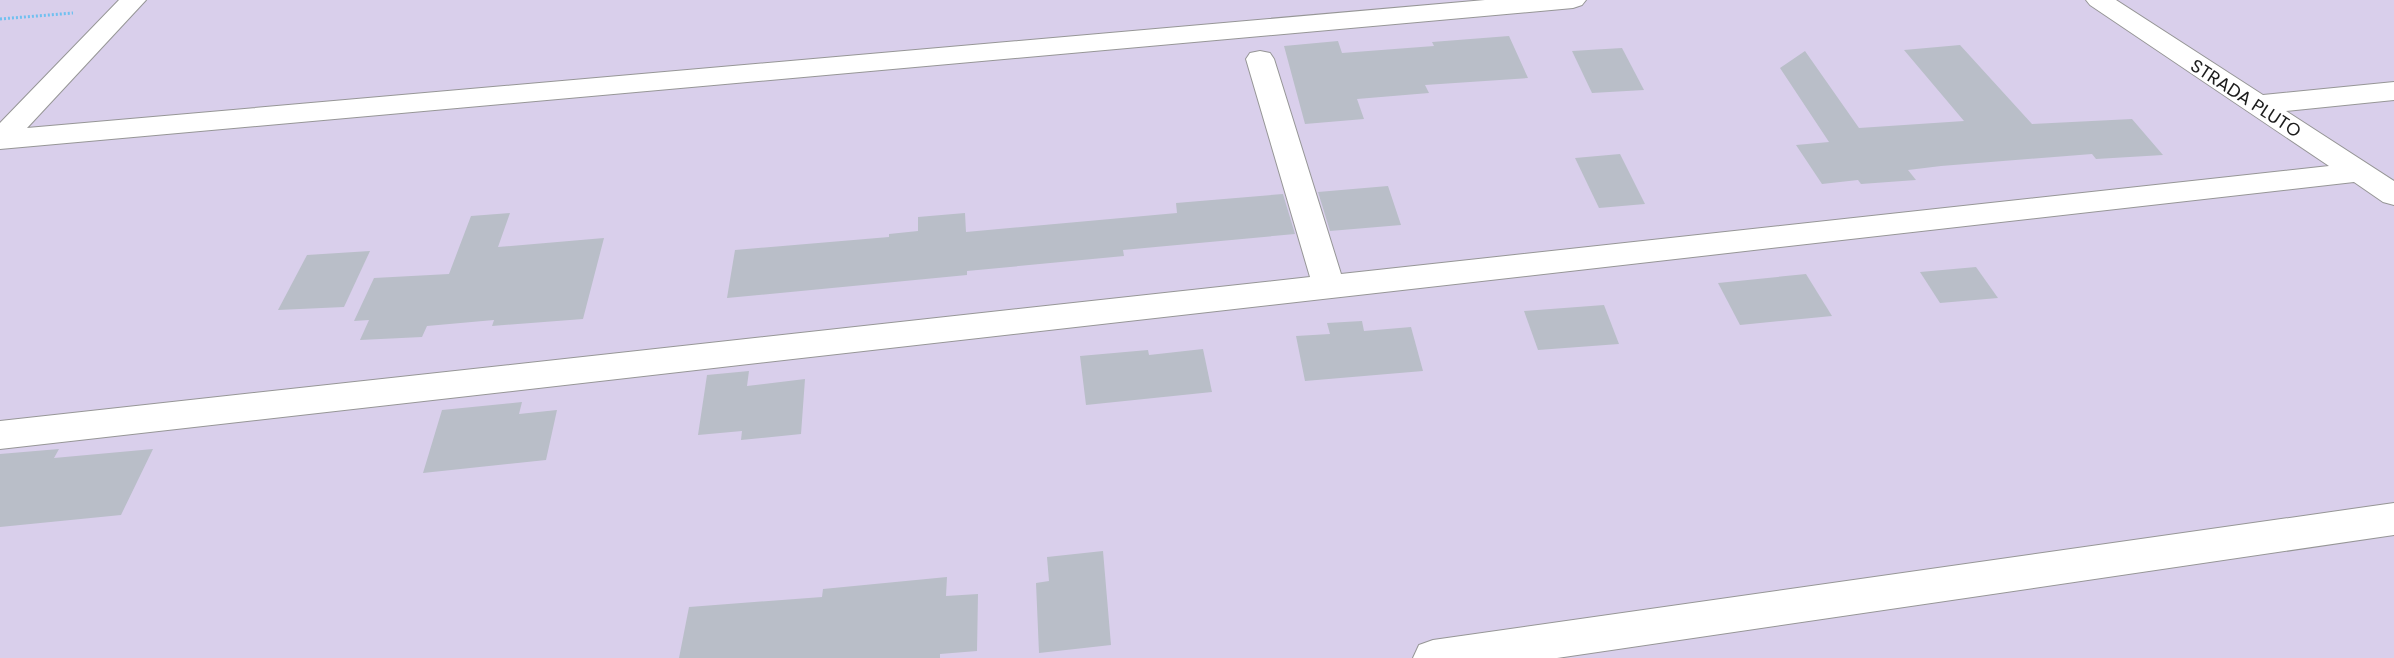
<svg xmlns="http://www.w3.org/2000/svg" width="2394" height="658" viewBox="0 0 2394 658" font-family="Poppins,sans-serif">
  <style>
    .farmland { fill: #d9cfeb }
    .building { fill: #b9bec8 }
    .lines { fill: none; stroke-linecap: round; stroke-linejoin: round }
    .minor-casing { stroke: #969696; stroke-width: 2 }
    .path { stroke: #70c0f0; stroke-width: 3; stroke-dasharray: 2 2; stroke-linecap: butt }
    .minor { fill: #fff; fill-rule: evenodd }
    .labels { text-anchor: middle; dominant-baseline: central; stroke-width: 4.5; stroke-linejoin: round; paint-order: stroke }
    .street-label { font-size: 18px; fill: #1c1c1c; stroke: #fff }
  </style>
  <rect width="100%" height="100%" fill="#e3e3ed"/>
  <rect class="farmland" x="0" y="0" width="2394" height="658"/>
  <g class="building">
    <polygon points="1509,36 1528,78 1425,85 1429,93 1357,99 1364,119 1305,124 1284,46 1338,41 1342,53 1434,46 1432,42"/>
    <polygon points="1960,45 2032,124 2132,119 2163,155 2096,159 2092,154 1941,166 1908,170 1916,180 1861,184 1858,180 1822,184 1796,145 1829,142 1780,68 1805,51 1859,128 1964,121 1904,50"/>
    <polygon points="1622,48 1644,90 1592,93 1572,51"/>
    <polygon points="1620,154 1645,204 1599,208 1575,158"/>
    <polygon points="1388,186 1401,225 1330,231 1318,192"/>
    <polygon points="1283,194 1295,234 1123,250 1124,256 967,271 967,275 727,298 735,250 889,237 889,234 918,231 918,217 965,213 966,232 1177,213 1176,203"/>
    <polygon points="510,213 498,247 604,238 583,319 492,326 494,320 427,326 422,337 360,340 369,320 354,321 374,278 449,274 471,216"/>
    <polygon points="370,251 344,307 278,310 307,255"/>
    <polygon points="1976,267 1998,298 1940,303 1920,272"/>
    <polygon points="1806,274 1832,316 1740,325 1718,283"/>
    <polygon points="1604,305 1619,344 1538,350 1524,311"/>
    <polygon points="1362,321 1364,331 1411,327 1423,371 1305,381 1296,336 1330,334 1327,323"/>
    <polygon points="1203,349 1212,392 1086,405 1080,356 1148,350 1149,355"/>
    <polygon points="749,371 747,386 805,379 801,434 741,440 742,431 698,435 707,375"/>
    <polygon points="522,402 519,414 557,410 546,460 423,473 442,410"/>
    <polygon points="59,449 54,458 153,449 121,515 0,527 0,454"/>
    <polygon points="1103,551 1111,645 1039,653 1036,583 1049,581 1047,557"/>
    <polygon points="947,577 946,596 978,594 977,651 940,654 940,658 679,658 689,607 822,597 823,589"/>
  </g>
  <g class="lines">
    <defs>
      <g id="minor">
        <polygon points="119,0 146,0 27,128 1485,0 1586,0 1582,5 1573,8 0,149 0,123"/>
        <polygon points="2086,0 2116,0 2263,95 2394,82 2394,100 2286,111 2394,181 2394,205 2383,202 2354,182 0,449 0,421 1310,277 1246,59 1250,53 1260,51 1270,53 1274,59 1341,274 2329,166 2090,5"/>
        <polygon points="2394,503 2394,535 1557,658 1413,658 1419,645 1433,640"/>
      </g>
    </defs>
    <use href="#minor" class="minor-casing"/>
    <polyline class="path" points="0,19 73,13"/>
    <use href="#minor" class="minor"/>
  </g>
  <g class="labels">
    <g class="street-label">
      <text transform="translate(2246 98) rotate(33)">STRADA PLUTO</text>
    </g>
  </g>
</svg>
